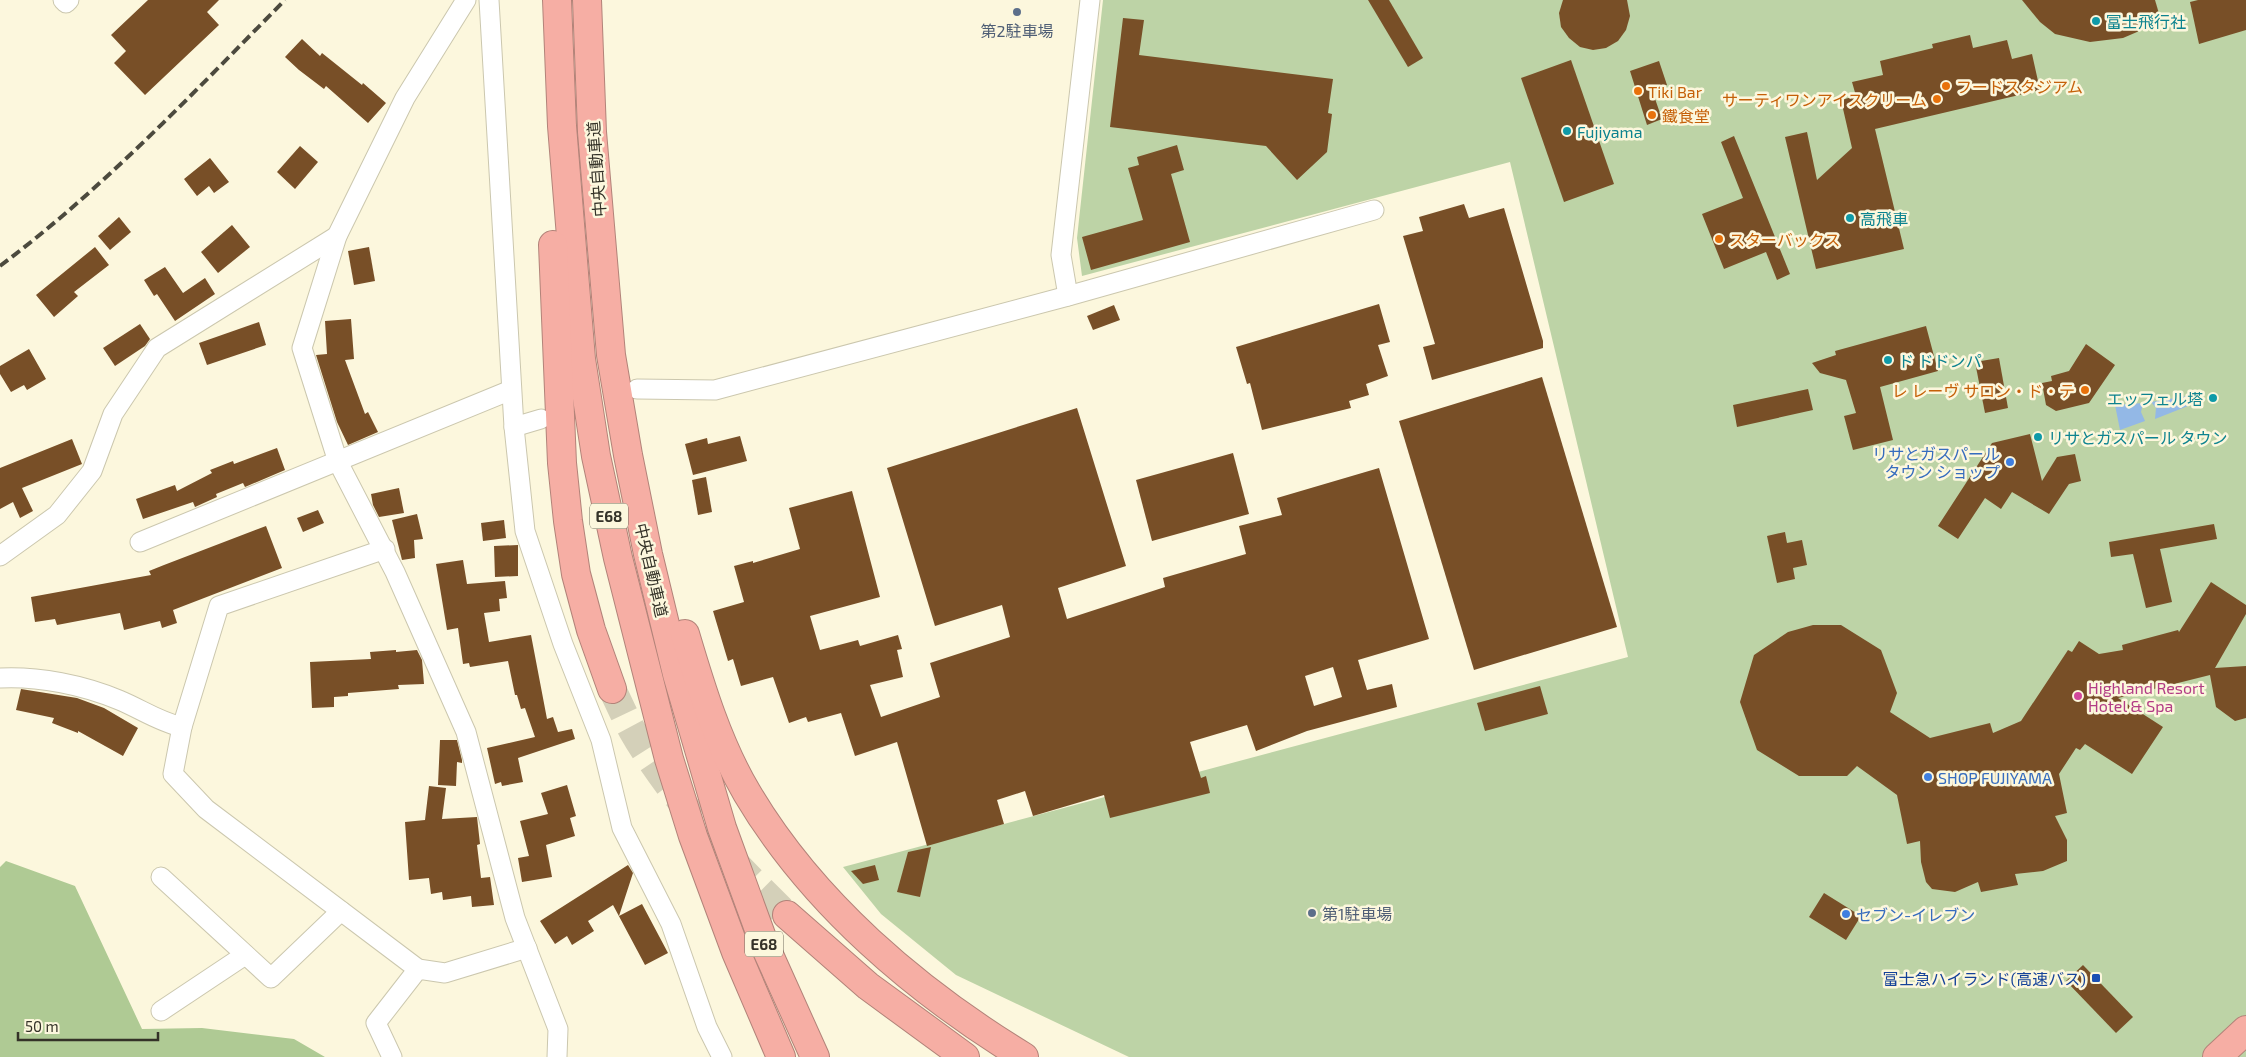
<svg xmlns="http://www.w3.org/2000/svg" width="2246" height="1057" viewBox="0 0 2246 1057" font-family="'Exo 2','Noto Sans JP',sans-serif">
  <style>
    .green { fill: #bdd3a6 }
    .forest { fill: #afca94 }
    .water { fill: #93b8e6 }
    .building { fill: #784f27; fill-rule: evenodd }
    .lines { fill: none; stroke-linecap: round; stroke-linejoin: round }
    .highway-tunnel { stroke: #d4d0b9; stroke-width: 28; stroke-dasharray: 28 14; stroke-linecap: butt }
    .minor-casing { stroke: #cbc7ae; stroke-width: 21 }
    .highway-casing { stroke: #b28379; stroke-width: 30 }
    .minor { stroke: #fff; stroke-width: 19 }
    .highway { stroke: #f6aea4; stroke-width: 28 }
    .rail { stroke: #4c4a3e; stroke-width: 4; stroke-dasharray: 10 5; stroke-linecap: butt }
    .service-dot { fill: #5c6f8a; stroke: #fcf7dd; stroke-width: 2 }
    .culture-dot { fill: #0f9aa8; stroke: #fcf7dd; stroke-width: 2 }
    .food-dot { fill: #e8710a; stroke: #fcf7dd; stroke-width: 2 }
    .shop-dot { fill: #3f7fe0; stroke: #fcf7dd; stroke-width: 2 }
    .hotel-dot { fill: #d1479c; stroke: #fcf7dd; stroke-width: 2 }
    .transit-dot { fill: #1a4fb4; stroke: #fcf7dd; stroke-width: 2 }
    .labels { text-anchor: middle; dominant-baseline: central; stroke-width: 5; stroke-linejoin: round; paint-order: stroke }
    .shield { fill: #fcf7dd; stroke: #706d5e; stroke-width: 1 }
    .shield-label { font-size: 15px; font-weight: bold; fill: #343228 }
    .culture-label { font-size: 16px; fill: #0d838f; stroke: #fcf7dd; text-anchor: start }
    .service-label { font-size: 16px; fill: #4e5e75; stroke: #fcf7dd }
    .food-label { font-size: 16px; fill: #c56008; stroke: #fcf7dd; text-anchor: start }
    .street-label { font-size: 16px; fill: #343228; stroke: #fcf7dd }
    .shop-label { font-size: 16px; fill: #366cbe; stroke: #fcf7dd; text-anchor: start }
    .hotel-label { font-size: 16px; fill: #b23c85; stroke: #fcf7dd; text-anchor: start }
    .transit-label { font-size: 16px; fill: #164399; stroke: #fcf7dd; text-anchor: end }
  </style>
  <rect width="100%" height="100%" fill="#fcf7dd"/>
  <polygon class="green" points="1103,0 2246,0 2246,1057 1129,1057 956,975 881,914 843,867 1628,657 1510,162 1082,276 1077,238"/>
  <polygon class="forest" points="6,861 75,886 142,1029 202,1028 294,1039 325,1057 0,1057 0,867"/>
  <g class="water">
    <polygon points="2187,396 2188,406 2155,419 2156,408 2151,402"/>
    <polygon points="2143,403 2141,412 2145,421 2120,430 2115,405"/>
  </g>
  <g class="building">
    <polygon points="148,0 219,0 207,12 219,25 145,95 114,63 126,51 111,35"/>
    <polygon points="1368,0 1389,0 1423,58 1408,67"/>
    <polygon points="1563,0 1627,0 1630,16 1626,30 1618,41 1606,48 1593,50 1580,47 1569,38 1561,27 1559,13"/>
    <polygon points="2022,0 2155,0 2160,17 2137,32 2123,38 2090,42 2055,34 2040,22"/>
    <polygon points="2198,0 2246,0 2246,30 2199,44 2190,2"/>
    <polygon points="1123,18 1144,20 1139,55 1333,79 1328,113 1332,114 1327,152 1297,180 1266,146 1110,127"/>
    <polygon points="1970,35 1973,48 2007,40 2012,59 2032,54 2040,90 1875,129 1904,249 1816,269 1785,137 1807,132 1817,180 1852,148 1841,100 1856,96 1852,82 1883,75 1880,61 1933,48 1932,44"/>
    <polygon points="302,39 320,56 322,53 362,85 363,83 386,103 368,123 326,86 324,89 299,70 285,57"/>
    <polygon points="1571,60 1614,184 1564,202 1521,78"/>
    <polygon points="1659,61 1667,85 1652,90 1662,119 1647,125 1630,71"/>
    <polygon points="1734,136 1790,274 1777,280 1766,252 1724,269 1702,214 1743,198 1721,142"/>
    <polygon points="1177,145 1184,170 1171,174 1190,242 1091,270 1082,237 1143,220 1128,168 1139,165 1137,157"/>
    <polygon points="300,146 318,162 295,189 277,172"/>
    <polygon points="210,158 229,182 214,193 209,186 197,196 184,179"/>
    <polygon points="1464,204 1469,218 1504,208 1543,341 1543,348 1432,380 1423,347 1435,344 1403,236 1423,231 1419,217"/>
    <polygon points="119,217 131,232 110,250 98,236"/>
    <polygon points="232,225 250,247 218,273 201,252"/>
    <polygon points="95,247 109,265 74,292 78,296 54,317 36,295"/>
    <polygon points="369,247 375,281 354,285 348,251"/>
    <polygon points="165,267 183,293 205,278 215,294 175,321 157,294 154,296 144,280"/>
    <polygon points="1379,304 1390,342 1378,345 1388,376 1366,384 1369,395 1349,401 1351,408 1262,430 1250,383 1247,384 1236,347"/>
    <polygon points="1114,305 1120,320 1093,330 1087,316"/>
    <polygon points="351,319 354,359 345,360 365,414 368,412 378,432 348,445 337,422 316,355 327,354 325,321"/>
    <polygon points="259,322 266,345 207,365 199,343"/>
    <polygon points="140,324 150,339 145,346 115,366 103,348"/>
    <polygon points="1926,326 1938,371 1880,387 1893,440 1853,450 1844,416 1856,413 1846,380 1820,373 1812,363 1836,355 1835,351"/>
    <polygon points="2086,344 2115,365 2089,403 2056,411 2046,405 2042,383 2052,381 2051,376 2069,371"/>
    <polygon points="29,349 46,379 27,390 24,385 11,392 0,374 0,366"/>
    <polygon points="1999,358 2008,408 1985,413 1975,362"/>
    <polygon points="1542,377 1617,627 1474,670 1399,421"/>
    <polygon points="1808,389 1813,410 1737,427 1733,405"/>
    <path d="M1077,408L1126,566L1058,588L1067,619L1165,587L1163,578L1246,554L1239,526L1282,515L1277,498L1379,468L1429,639L1358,660L1367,690L1392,684L1397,707L1307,731L1256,751L1247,725L1190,742L1201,778L1206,776L1210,793L1110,818L1104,795L1033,816L1025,791L997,800L1004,824L927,846L897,742L855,756L841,713L808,722L806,717L789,723L773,677L741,686L733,659L728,661L713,611L744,602L734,566L753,561V563L800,549L789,508L852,491L880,597L810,616L820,650L858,640L860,646L898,635L902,649L897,650L903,677L870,685L881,717L940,697L930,663L1010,637L1002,605L935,626L887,468ZM1333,667L1342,697L1314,706L1305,676Z"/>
    <polygon points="2030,434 2042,481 2057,457 2075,454 2081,481 2069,484 2049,514 2012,492 2001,509 1985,498 1958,539 1938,526 1992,443"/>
    <polygon points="740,436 747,461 693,475 685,444 707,438 708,444"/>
    <polygon points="72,439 82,464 22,488 33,511 20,518 13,502 0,509 0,468"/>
    <polygon points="277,448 285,470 245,487 243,483 216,494 217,497 195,507 193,502 143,519 136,499 175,485 177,491 212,473 210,470 233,461 234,464"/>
    <polygon points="1233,453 1249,514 1152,541 1136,480"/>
    <polygon points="706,477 712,512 698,515 692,480"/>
    <polygon points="399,488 404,513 379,517 373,505 371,494"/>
    <polygon points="318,510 324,523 303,532 297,518"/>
    <polygon points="417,514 423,539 414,540 415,558 402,560 392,520"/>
    <polygon points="504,520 506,538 483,541 481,523"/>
    <polygon points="2214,524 2217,539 2160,549 2172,602 2146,608 2133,554 2111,557 2109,542"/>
    <polygon points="266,526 282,568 173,610 177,623 162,628 160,621 124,630 120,613 57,625 55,619 35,622 31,597 151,575 149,571 164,565"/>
    <polygon points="1785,532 1787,543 1802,540 1807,565 1793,568 1795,579 1777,583 1767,536"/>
    <polygon points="494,546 518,545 518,576 495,577"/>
    <polygon points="463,560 467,584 505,581 507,598 499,599 500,611 484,613 489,642 531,635 547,719 553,717 558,732 572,729 575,739 518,758 523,782 502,786 501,782 495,784 487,748 535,737 525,708 521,709 517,695 515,695 508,661 470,667 469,663 463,664 458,628 447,630 436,564"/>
    <polygon points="2211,582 2246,605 2246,614 2215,668 2246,666 2246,718 2235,721 2216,707 2210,675 2118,698 2163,727 2132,774 2085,744 2080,750 2076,748 2059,774 2067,813 2055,816 2067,840 2067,861 2043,871 2015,874 2018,885 1981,892 1978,882 1955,892 1932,889 1926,882 1921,862 1920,841 1907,844 1897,795 1857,766 1847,776 1799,776 1757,750 1740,702 1754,655 1788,632 1813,625 1841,625 1881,650 1897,693 1890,712 1930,738 1990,723 1993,733 2021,721 2068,650 2072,652 2079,641 2099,654 2123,650 2122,645 2178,630 2179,632"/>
    <polygon points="396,650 396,652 417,650 422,660 424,684 398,685 399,689 348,693 348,696 334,697 334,707 312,708 310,662 371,659 370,652"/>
    <polygon points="1540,686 1548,714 1485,731 1477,703"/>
    <polygon points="21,689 77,698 104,708 138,728 123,756 78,731 78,733 52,723 54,718 16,710"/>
    <polygon points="440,740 457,740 462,760 462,763 457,762 456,786 438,785"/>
    <polygon points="567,785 576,816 570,818 575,836 546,845 552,877 522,882 518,858 529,856 520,821 548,814 541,793"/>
    <polygon points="429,786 446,788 442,819 477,817 480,844 477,845 481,878 490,877 494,905 472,907 471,896 443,900 442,892 431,894 429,878 409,880 405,822 425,820"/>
    <polygon points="931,847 920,897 897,892 908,852"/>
    <polygon points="628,865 633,873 619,916 642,904 668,953 645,965 613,905 588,921 594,931 572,945 567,936 555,944 540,921"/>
    <polygon points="875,865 879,880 863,884 851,871"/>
    <polygon points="1824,893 1861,916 1846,940 1809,917"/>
    <polygon points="2083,965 2133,1017 2116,1033 2066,981"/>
  </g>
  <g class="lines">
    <path class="highway-tunnel" d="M612,689C619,703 625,717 632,730C670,797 732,862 787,915"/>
    <defs>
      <g id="minor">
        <polyline points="63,0 66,3 69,0"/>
        <polyline points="466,0 405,98 337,236 302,348 338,462 395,572 466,732 515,918 558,1029 557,1057"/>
        <polyline points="489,0 514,427 525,531 563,644 601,740 622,828 671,924 707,1027 722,1057"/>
        <polyline points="1068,296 1061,255 1090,0"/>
        <polyline points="637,389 715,390 1068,296 1374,210"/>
        <polyline points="514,427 541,419"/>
        <polyline points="140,542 511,390"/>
        <polyline points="0,556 57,515 92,471 113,414 157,348 337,236"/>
        <path d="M0,678C39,676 83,685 119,700C141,709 159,722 182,727L219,606L385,549"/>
        <polyline points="182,727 173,774 206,809 418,969"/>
        <polyline points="161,877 271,978 341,911"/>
        <polyline points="161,1011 245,955"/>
        <polyline points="392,1057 376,1023 418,969 445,973 527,948"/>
      </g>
      <g id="highway">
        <polyline points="557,0 562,126 581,359 596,456 618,558 669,759 693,836 736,952 781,1057"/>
        <polyline points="587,0 592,132 611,355 628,455 648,554 677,674 722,828 765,946 815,1057"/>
        <polyline points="553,245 562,463 568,521 576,574 591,630 612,689"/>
        <path d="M685,634C701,688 718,744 747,793C812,903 916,991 1024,1057"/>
        <polyline points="787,915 868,986 965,1057"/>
        <polyline points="2217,1057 2246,1030"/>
      </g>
    </defs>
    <use href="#minor" class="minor-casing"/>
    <use href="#highway" class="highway-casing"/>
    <use href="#minor" class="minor"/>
    <use href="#highway" class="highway"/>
    <path class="rail" d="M0,266C104,188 194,92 285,0"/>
  </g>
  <g class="service-dot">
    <circle cx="1017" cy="12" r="5"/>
    <circle cx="1312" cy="913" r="5"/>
  </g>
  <g class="culture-dot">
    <circle cx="2096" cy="21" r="5"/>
    <circle cx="1567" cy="131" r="5"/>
    <circle cx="1850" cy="218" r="5"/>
    <circle cx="1888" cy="360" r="5"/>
    <circle cx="2213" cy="398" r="5"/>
    <circle cx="2038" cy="437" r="5"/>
  </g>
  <g class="food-dot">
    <circle cx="1946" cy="86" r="5"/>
    <circle cx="1638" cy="91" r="5"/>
    <circle cx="1937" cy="99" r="5"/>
    <circle cx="1652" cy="115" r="5"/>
    <circle cx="1719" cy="239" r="5"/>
    <circle cx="2085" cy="390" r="5"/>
  </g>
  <g class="shop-dot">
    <circle cx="2010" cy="462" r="5"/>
    <circle cx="1928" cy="777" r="5"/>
    <circle cx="1846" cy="914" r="5"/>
  </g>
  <circle class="hotel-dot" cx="2078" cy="696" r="5"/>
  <rect class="transit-dot" x="2091" y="973" width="10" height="10" rx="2.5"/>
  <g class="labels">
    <g class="shield">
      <rect x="590" y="503.5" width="38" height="25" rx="4"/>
      <rect x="745" y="931.5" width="38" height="25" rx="4"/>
    </g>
    <g class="shield-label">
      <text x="609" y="516">E68</text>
      <text x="764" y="944">E68</text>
    </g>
    <g class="culture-label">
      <text x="2106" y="21">富士飛行社</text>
      <text x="1577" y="131">Fujiyama</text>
      <text x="1860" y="218">高飛車</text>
      <text x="1898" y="360">ド ドドンパ</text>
      <text x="2203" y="398" text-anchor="end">エッフェル塔</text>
      <text x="2048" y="437">リサとガスパール タウン</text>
    </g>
    <g class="service-label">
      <text x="1017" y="30">第2駐車場</text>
      <text x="1322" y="913" text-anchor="start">第1駐車場</text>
    </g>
    <g class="food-label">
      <text x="1956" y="86">フードスタジアム</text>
      <text x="1648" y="91">Tiki Bar</text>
      <text x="1927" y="99" text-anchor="end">サーティワンアイスクリーム</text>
      <text x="1662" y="115">鐵食堂</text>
      <text x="1729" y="239">スターバックス</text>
      <text x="2075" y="390" text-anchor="end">レ レーヴ サロン・ド・テ</text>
    </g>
    <g class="street-label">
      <text transform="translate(596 169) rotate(-94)">中央自動車道</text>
      <text transform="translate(652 570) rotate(77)">中央自動車道</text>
    </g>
    <g class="shop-label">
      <text x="2000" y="453" text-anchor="end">リサとガスパール<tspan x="2000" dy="18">タウン ショップ</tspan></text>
      <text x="1938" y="777">SHOP FUJIYAMA</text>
      <text x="1856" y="914">セブン-イレブン</text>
    </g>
    <g class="hotel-label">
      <text x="2088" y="687">Highland Resort<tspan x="2088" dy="18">Hotel &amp; Spa</tspan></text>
    </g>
    <g class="transit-label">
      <text x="2086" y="978">富士急ハイランド(高速バス)</text>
    </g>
  </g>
  <path d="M18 1032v8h140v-8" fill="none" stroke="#343228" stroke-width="2.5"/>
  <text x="25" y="1032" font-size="15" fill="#343228" stroke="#fcf7dd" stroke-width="4" paint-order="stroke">50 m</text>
</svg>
